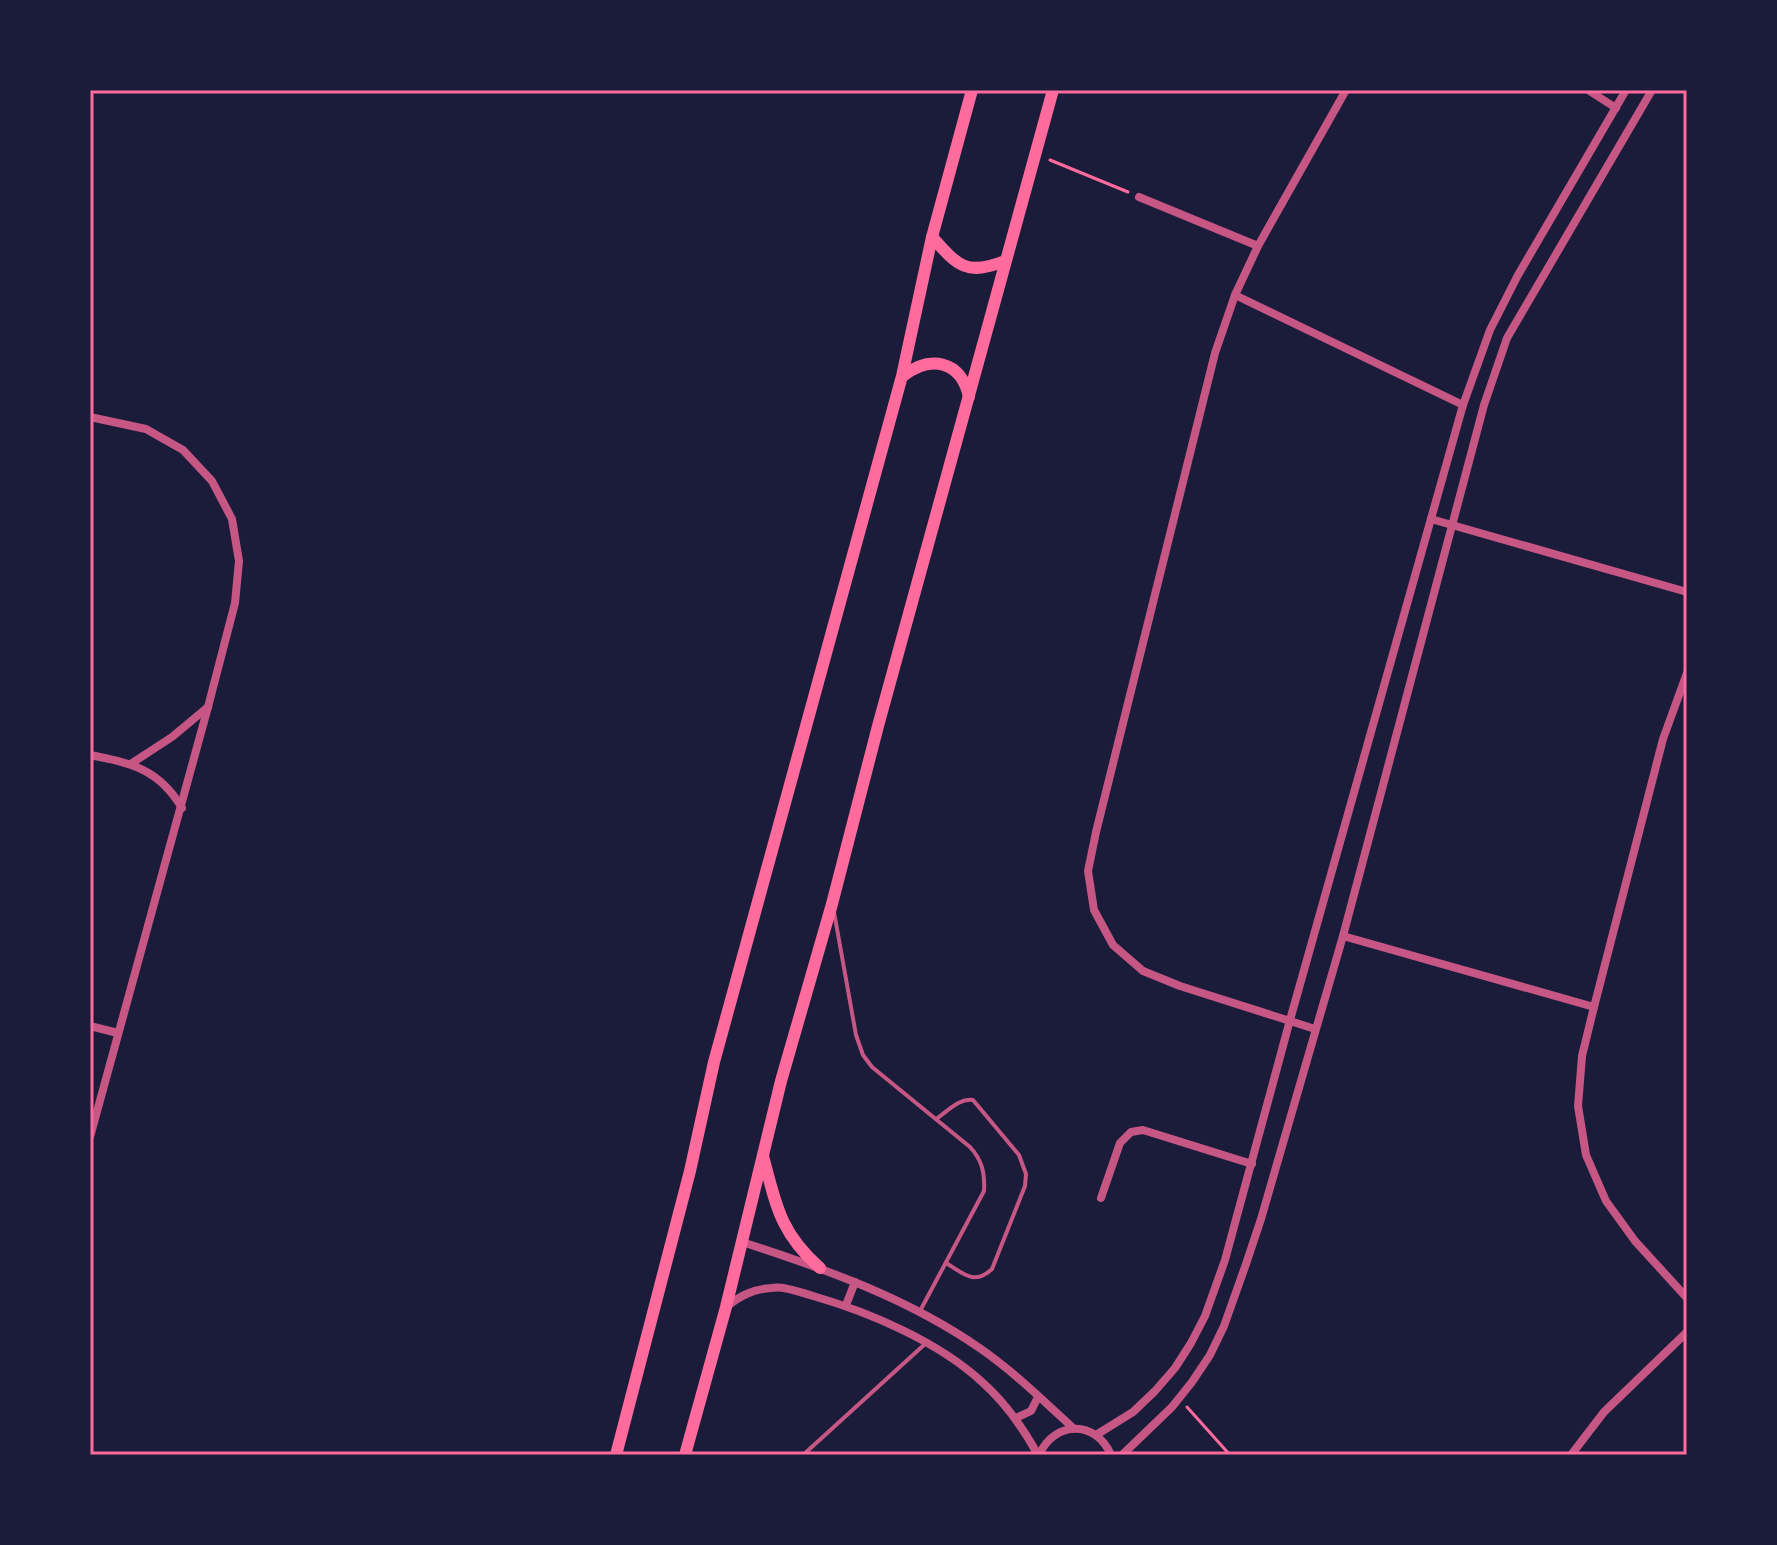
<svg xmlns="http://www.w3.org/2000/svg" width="1777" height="1545" viewBox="0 0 1777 1545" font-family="Lato,sans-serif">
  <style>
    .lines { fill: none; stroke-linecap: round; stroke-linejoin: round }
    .path { stroke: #ff6b9d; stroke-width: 3 }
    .service { stroke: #c65784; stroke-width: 4 }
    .minor { stroke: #c65784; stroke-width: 8 }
    .primary { stroke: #ff6b9d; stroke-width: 12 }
    .neatline { fill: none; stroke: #ff6b9d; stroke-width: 3 }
  </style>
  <rect width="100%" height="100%" fill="#1b1b3a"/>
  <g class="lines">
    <g class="path">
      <polyline points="1050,160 1128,192"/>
      <polyline points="1187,1407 1230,1455"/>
    </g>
    <g class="service">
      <path d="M834,912L856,1035L863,1055L872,1067L970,1147C982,1160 985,1173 984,1191L920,1311"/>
      <path d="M936,1119C948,1111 959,1098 973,1100L1019,1155L1026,1174L1025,1186L992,1269C974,1286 963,1273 946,1263"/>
      <polyline points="803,1455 925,1344"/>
    </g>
    <g class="minor">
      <polyline points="1588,90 1616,108"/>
      <polyline points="1139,197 1258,246"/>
      <polyline points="1235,295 1463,405"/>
      <polyline points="90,417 146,429 183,450 212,481 232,519 239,561 235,603 208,707 90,1137"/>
      <polyline points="1431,519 1687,592"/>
      <polyline points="1687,673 1663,739 1594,1007 1582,1056 1578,1106 1586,1155 1606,1201 1635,1241 1687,1298"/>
      <path d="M90,755C131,763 159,769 182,808"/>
      <polyline points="132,763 172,737 208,707"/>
      <polyline points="1343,936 1594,1007"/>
      <polyline points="90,1026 118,1033"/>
      <polyline points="1315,1029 1180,986 1143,971 1113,945 1094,910 1088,871 1096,832 1215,353 1235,295 1258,246 1346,90"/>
      <polyline points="1101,1198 1120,1143 1131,1132 1143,1130 1252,1164"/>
      <path d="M742,1242C825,1269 908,1298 981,1349C1014,1372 1044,1401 1073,1428"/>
      <polyline points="846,1305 855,1282"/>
      <path d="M726,1307C740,1296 753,1289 771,1288C785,1286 799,1292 813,1296C869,1312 939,1342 982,1382C1006,1403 1023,1428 1038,1455"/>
      <polyline points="1016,1418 1031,1411 1038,1397"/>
      <polyline points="1096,1435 1133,1412 1155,1391 1175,1368 1191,1343 1205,1316 1225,1260 1290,1020 1463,405 1490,330 1518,275 1626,90"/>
      <path d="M1039,1455C1055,1420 1096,1420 1111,1455"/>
      <polyline points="1122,1455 1172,1407 1192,1382 1210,1355 1224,1326 1246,1264 1261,1219 1343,936 1484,405 1507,338 1652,90"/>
      <polyline points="1571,1455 1604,1412 1687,1332"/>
    </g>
    <g class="primary">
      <path d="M932,237C958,266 966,276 1005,261"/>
      <path d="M903,376C930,355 961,360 969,397"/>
      <path d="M763,1156C776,1205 780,1233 820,1268"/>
      <polyline points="616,1455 690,1171 714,1062 902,376 932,237 972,90"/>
      <polyline points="685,1455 726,1307 781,1081 832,904 878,726 1053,90"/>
    </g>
  </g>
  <rect width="1777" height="1545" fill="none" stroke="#1b1b3a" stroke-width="184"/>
  <rect x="92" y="92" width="1593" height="1361" class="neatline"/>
</svg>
